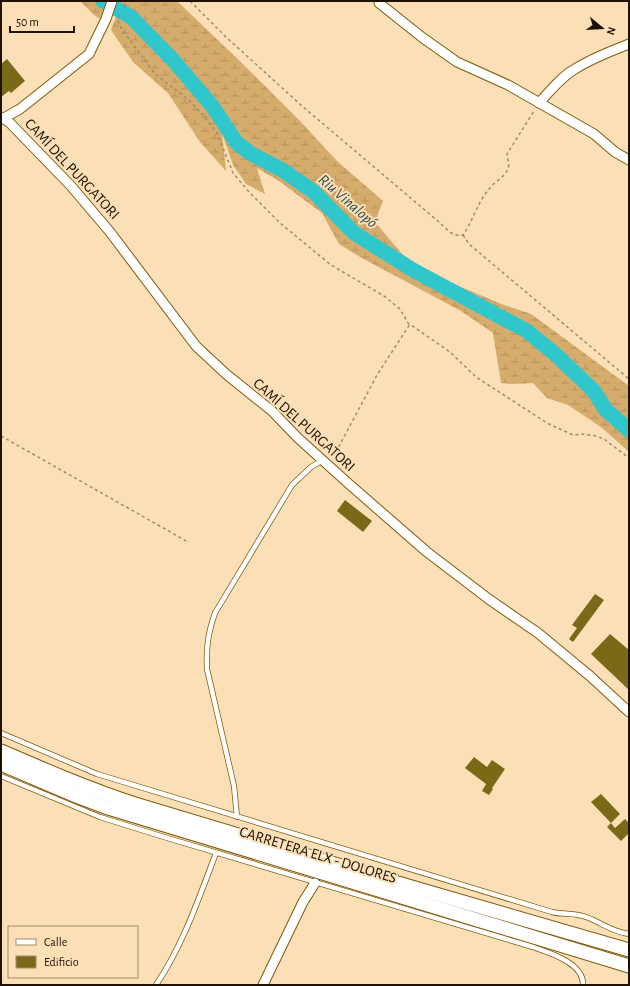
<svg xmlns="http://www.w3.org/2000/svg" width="630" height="986" viewBox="0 0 630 986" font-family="'Alegreya Sans',sans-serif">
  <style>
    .wetland { fill: url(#wetland-marsh) }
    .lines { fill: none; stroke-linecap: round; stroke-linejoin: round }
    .river { stroke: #2fc7cb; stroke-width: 15 }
    .building { fill: #7a6a17 }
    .service-casing { stroke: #81590a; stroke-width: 6 }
    .minor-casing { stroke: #81590a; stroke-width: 11 }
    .secondary-casing { stroke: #81590a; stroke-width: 15 }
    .path { stroke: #9f8a6c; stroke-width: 1.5; stroke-dasharray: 3 3; stroke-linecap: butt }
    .service { stroke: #fff; stroke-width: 4.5 }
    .minor { stroke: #fff; stroke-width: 9 }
    .secondary { stroke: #fff; stroke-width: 13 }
    .labels { text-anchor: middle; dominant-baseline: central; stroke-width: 4; stroke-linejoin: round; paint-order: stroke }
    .street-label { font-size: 15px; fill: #1e1100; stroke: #fadfb7 }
    .water-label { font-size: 16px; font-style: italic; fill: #2c4a4b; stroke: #fadfb7 }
  </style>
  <defs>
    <pattern id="wetland-marsh" width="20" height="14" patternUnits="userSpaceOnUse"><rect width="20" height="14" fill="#d5ac6c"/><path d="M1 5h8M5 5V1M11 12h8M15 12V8" fill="none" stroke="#b6935c"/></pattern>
  </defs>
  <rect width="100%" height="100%" fill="#fadfb7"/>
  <g class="wetland">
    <polygon points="80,1 107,1 100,19 94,15"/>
    <polygon points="122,1 177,1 247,68 301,122 337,161 383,201 375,222 413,267 504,305 531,314 629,386 629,452 601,427 568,405 547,398 533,383 512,384 501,383 493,333 461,311 360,257 339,244 322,213 279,181 257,168 265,194 246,184 233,165 222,133 226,171 200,142 168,93 133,62 111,30"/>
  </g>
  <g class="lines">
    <polyline class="river" points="103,1 131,17 173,60 213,107 236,142 250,153 284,171 314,192 354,233 413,270 527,331 555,354 594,391 605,409 629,430"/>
  </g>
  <g class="building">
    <polygon points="7,59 25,81 11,93 9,91 1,97 1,64"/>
    <polygon points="345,500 372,521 363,532 337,511"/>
    <polygon points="595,594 604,600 573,642 569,639 577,628 572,625"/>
    <polygon points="610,634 629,650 629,690 591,654"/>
    <polygon points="474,757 487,767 492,760 505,769 492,788 493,789 489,795 482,791 486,784 465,768"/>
    <polygon points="601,794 620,814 611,823 591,802"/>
    <polygon points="625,819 629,823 629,833 621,841 607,827 611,823 615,828"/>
  </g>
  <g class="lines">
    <defs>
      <g id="service">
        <path d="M1,733L97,774L552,912C563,915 575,912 586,917C603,923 609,931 629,934"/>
        <path d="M1,776L100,817L164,837L533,947C550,953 584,963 583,985"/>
        <path d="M237,817L234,786L207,669C206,648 208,633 215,613L292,485L311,467L323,460"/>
        <path d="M156,985C183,945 199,898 216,853"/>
      </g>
      <g id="minor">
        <polyline points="379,3 423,38 457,62 508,85 594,134 615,152 629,160"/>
        <path d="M539,103C550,91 561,77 575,69C592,58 611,51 629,44"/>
        <polyline points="1,117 10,123 71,186 110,232 196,346 226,374 272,411 298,438 349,484 427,552 490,600 538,633 590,676 629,712"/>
        <polyline points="1,118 4,118 20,109 89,54 106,19 112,1"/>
        <polyline points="263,985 303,902 315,883"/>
      </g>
      <g id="secondary">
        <path d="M1,751C45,770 89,789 135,804L408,886L629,950"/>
        <polyline points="1,764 76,796 105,807 629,966"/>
      </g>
    </defs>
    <use href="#service" class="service-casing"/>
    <use href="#minor" class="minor-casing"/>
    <use href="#secondary" class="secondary-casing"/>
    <g class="path">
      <path d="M190,1L226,37L302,106L439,222C447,229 452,237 463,235C473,221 477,203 489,189C494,182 505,177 508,169C510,164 507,158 507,154L534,111"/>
      <polyline points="124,7 126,1"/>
      <polyline points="120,15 118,21 121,28 155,74 190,101 203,115 217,133 233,173 249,192 280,223 331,265 384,296 400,309 408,323 450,352 476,377 547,423 573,435 582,434 596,436 604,439 629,458"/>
      <polyline points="463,235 469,244 629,379"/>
      <polyline points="1,436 188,542"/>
      <polyline points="330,455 337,450 377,375 410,324"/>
    </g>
    <use href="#service" class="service"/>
    <use href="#minor" class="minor"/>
    <use href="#secondary" class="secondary"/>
  </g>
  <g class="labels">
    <g class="street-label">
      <text transform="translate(72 169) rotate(47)">CAMÍ DEL PURGATORI</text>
      <text transform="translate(304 425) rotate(42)">CAMÍ DEL PURGATORI</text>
      <text transform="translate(318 855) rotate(17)">CARRETERA ELX - DOLORES</text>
    </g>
    <g class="water-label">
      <text transform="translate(348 201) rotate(41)">Riu Vinalopó</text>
    </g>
  </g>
  <rect width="630" height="986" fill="none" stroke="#1e1100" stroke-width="4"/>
  <rect x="8" y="926" width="130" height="52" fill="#fadfb7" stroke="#a28d6e"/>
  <rect x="16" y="939" width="20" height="6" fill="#ffffff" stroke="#a28d6e"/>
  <text x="44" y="946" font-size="12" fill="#1e1100">Calle</text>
  <rect x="16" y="956" width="20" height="12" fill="#7a6a17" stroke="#a28d6e"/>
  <text x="44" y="966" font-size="12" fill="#1e1100">Edificio</text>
  <g transform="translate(602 28) rotate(108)" stroke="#fadfb7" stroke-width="3" paint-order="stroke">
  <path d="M0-3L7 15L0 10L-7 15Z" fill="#1e1100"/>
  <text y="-6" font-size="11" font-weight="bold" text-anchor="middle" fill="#1e1100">N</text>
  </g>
  <path d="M10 26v6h64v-6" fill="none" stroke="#1e1100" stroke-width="2"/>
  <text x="16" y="26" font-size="12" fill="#1e1100" stroke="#fadfb7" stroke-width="3" paint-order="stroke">50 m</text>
</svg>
